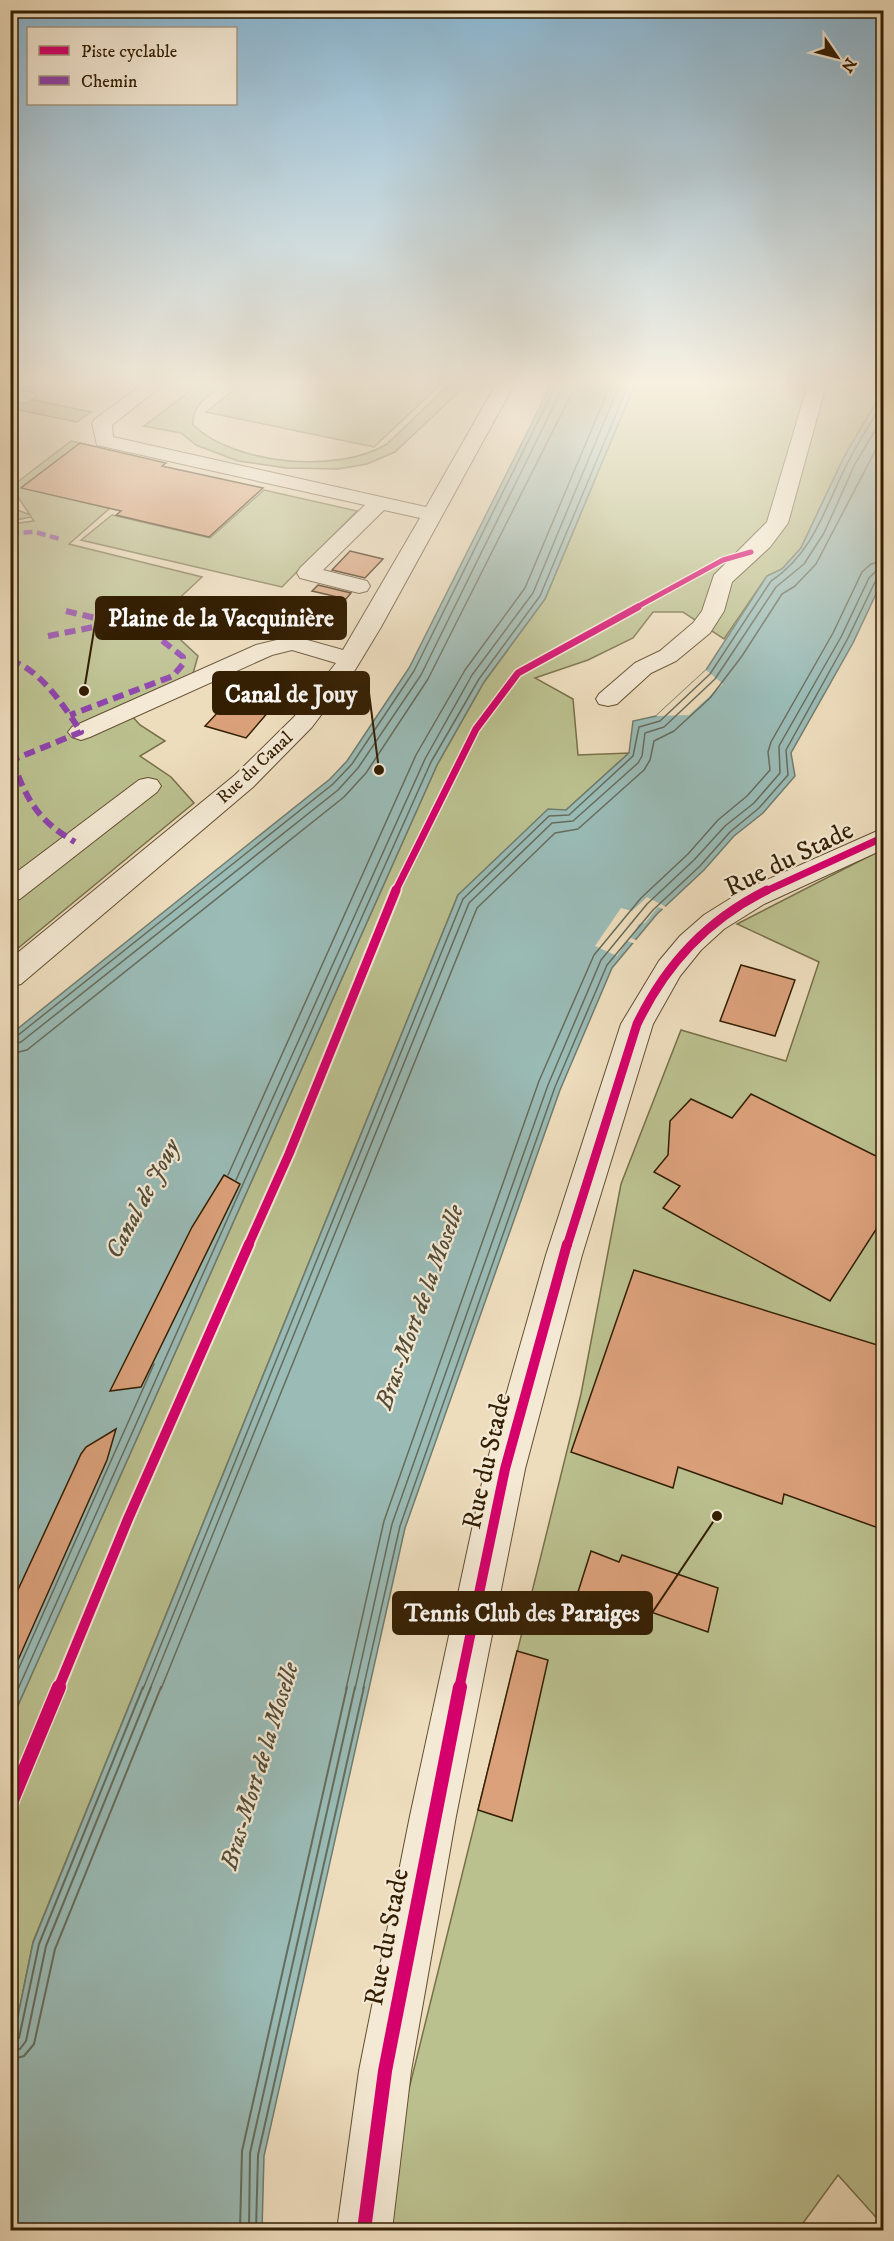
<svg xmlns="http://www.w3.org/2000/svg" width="894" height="2241" viewBox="0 0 894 2241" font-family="'IM FELL DW Pica',serif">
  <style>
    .green { fill: #bbc08f; stroke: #776f48; stroke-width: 1.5 }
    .water { fill: #9abbb6; stroke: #717c6e; stroke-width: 1.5 }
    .pier { fill: #eeddbd }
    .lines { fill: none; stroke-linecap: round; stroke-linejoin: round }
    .shore-far1 { stroke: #666c5c; stroke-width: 1.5 }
    .shore { stroke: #666c5c; stroke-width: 2 }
    .building { fill: #dba17b; stroke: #331e02; stroke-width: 1.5 }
    .minor-casing { stroke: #624e31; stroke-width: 2 }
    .minor { fill: #f4e9d4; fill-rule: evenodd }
    .quiet-far1 { stroke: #8e44ad; stroke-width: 4.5; stroke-dasharray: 9 4.5; stroke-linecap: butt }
    .quiet { stroke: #8e44ad; stroke-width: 6; stroke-dasharray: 11 6; stroke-linecap: butt }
    .cycleway-far4-casing { stroke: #f4e9d4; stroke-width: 8 }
    .cycleway-far3-casing { stroke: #f4e9d4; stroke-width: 10 }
    .cycleway-far2-casing { stroke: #f4e9d4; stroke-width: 13 }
    .cycleway-far1-casing { stroke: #f4e9d4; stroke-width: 14 }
    .cycleway-casing { stroke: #f4e9d4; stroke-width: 17 }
    .cycleway-far4 { stroke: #d6006c; stroke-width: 5 }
    .cycleway-far3 { stroke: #d6006c; stroke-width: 7 }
    .cycleway-far2 { stroke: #d6006c; stroke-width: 9 }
    .cycleway-far1 { stroke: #d6006c; stroke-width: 10 }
    .cycleway { stroke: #d6006c; stroke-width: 14 }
    .labels { text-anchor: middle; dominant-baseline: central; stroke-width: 4.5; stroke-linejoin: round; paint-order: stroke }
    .far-street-label { font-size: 18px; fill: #331e02; stroke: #f4e9d4 }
    .water-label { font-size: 24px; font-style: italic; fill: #524d38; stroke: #f4e9d4 }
    .near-street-label { font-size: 27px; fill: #331e02; stroke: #f4e9d4 }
    .leader { fill: none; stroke: #331e02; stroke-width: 2 }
    .callout-dot { fill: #331e02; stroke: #f4e9d4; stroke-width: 2 }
    .callout { fill: #331e02; stroke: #331e02; stroke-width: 2 }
    .callout-label { font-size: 24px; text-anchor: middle; font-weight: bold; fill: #fff }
  </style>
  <rect width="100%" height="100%" fill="#eeddbd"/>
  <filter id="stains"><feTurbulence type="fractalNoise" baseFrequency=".00333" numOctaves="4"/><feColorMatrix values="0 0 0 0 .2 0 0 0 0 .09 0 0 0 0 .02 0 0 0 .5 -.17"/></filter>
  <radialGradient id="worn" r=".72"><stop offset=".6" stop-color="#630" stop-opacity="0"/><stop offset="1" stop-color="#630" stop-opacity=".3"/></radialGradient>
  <g class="green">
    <path d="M203,381H229C213,393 191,403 193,425C235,465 338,474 387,444L453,381H470L395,452L367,464L338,469L287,468L238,461L196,445L181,433L144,426Z"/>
    <polygon points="245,381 444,381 374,447 206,412"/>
    <polygon points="636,381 881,381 878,399 844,457 801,548 782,569 767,576 724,639 683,612 653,612 633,638 588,660 535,678 573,699 578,755 629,753 566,810 458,895 33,1942 11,2050 11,1721 437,765 484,682 545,599"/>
    <polygon points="24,398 91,412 77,422 10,408"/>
    <polygon points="71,441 80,443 22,487 110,508 69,544 202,577 171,606 176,608 154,615 198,656 192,677 122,705 140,725 165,741 140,756 171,777 194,803 11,954 11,524 34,521 31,517 11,521 10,507 30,515 11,487"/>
    <polygon points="264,490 357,511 282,587 81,540 112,515 210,538"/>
    <polygon points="883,849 883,2225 838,2175 798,2230 381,2230 383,2194 581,1394 621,1184 681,1030 786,1061 819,962 737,924"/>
  </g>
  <g class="water">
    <polygon points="553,381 636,381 545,599 484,682 437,765 11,1721 11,1034 330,779 347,761 409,668"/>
    <polygon points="881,381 883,381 883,579 853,643 791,753 795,776 763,813 734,836 704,870 657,914 612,968 560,1090 405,1528 264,2156 262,2230 11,2230 11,2050 33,1943 458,895 548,809 566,810 629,753 633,721 656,716 706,670 767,576 782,569 801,548 844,457 878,399"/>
  </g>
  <g class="pier">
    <polygon points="706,670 723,684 689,715 656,716"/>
    <polygon points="647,897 668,908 666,910 658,907 645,923 639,924 631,938 638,941 636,944 627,941 617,956 595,946 621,908 632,911"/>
  </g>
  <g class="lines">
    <g class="shore-far1">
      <polyline points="10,1038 17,1036 333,784 352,764 414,671 558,381"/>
      <polyline points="10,1045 21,1042 338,790 358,768 421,675 566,381"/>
      <polyline points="10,1054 27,1050 344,797 366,773 428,679 572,393 575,381"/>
      <polyline points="228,1175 416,755 465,670 525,588 612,381"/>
      <polyline points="236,1180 425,759 472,675 533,593 621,381"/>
      <polyline points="10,1688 154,1364"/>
      <polyline points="18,1689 431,762 479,679 540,596 630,381"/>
      <path d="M143,1689L463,899L549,816L569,815L633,756L639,727L660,721L710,674L771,581C815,552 826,504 849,460C860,439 873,420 884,400"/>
      <polyline points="150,1689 469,903 552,823 573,821 638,763 642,756 645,733 664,727 715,679 776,587 804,564 824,533 855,464 884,416"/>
      <polyline points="161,1689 477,908 555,833 578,829 644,770 650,760 654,741 674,731 710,698 742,656 782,594 795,586 816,564 884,434"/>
      <polyline points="346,1689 384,1521 539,1081 594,955 641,898 688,854 718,820 747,796 770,770 768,752 771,742 833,633 862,572 871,564 884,561"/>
      <polyline points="355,1689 392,1524 548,1085 601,960 647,904 694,860 725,826 754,803 780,773 779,746 841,637 869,578 875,572 884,570"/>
      <polyline points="363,1689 400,1526 555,1087 607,965 653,910 700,866 730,832 759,808 788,775 786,750 847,640 875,582 884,578"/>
    </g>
    <g class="shore">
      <polyline points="10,1706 18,1687"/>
      <polyline points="10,2043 19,2038 39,1944 143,1687"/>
      <polyline points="10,2051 20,2049 26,2041 46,1946 151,1687"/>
      <polyline points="10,2060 24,2056 34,2044 55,1949 161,1687"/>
      <polyline points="240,2230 242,2151 347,1687"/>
      <polyline points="249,2230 250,2153 355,1687"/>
      <polyline points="256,2230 258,2155 364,1687"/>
    </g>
  </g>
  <g class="building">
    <polygon points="80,443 166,463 162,466 263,488 209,537 116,515 121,511 21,488"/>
    <polygon points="350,551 383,559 365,578 332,570"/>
    <polygon points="318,585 351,593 346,599 312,591"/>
    <polygon points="236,693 276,703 246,738 205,726"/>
    <polygon points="741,965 795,980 775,1036 720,1021"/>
    <polygon points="751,1094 884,1160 884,1217 830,1301 663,1208 680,1186 654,1172 668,1155 670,1121 691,1099 732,1118"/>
    <polygon points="224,1175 240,1184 141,1387 110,1391 192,1227"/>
    <polygon points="634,1270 884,1347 884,1530 784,1494 782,1504 678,1467 673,1488 571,1452"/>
    <polygon points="116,1429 107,1460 10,1678 10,1607 81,1454 86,1447"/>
    <polygon points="591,1551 619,1562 622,1555 718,1588 708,1632 628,1604 622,1624 587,1611 578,1592"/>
    <polygon points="517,1651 548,1660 512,1821 478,1810"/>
  </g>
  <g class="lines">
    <defs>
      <g id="minor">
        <polygon points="147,381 168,381 112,425 113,437 426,507 498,381 516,381 381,627 355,670 312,727 253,787 21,984 10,987 10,959 235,775 294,717 336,663 292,650 272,655 90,737 81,740 72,737 68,732 72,727 256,645 293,636 343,650 420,518 384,510 323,570 367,581 370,586 367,591 359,593 300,578 297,573 300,568 365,505 97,445 92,423 95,419"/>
        <polygon points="809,381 827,381 788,523 770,547 732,582 724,611 710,633 676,661 651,673 617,704 608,706 599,704 596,699 599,694 635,663 660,651 693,623 702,611 714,575 767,522"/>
        <polygon points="10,389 33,393 35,397 26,403 10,400"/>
        <polygon points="148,778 157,780 161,786 157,792 20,899 10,901 10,877 139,780"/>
        <polygon points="884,828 884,849 764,904 724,929 701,950 680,976 653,1024 582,1255 525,1469 456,1816 411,2071 392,2230 337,2230 359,2071 410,1816 485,1469 546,1255 621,1024 659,961 680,936 704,915 744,890"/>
      </g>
    </defs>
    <use href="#minor" class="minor-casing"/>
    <use href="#minor" class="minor"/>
    <polyline class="quiet-far1" points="10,533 35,532 60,539"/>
    <g class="quiet">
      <polyline points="66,611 150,631 183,657 183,664 173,676 70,715"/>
      <polyline points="48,636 109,624"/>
      <path d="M10,660C41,670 64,706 81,732L10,761"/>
      <path d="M12,760C27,800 37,820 75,842"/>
    </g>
    <defs>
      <polyline id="cycleway-far4" points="635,608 723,560 751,552"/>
      <g id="cycleway-far3">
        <polyline points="395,892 476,729 518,673 638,607"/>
        <polyline points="764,892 884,837"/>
      </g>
      <g id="cycleway-far2">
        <polyline points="248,1246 289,1154 396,890"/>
        <path d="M567,1246L637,1024C666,964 707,920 767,890"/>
      </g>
      <g id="cycleway-far1">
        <polyline points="58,1689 128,1519 249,1244"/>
        <polyline points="459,1689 505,1469 567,1244"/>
      </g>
      <g id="cycleway">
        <polyline points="10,1805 59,1687"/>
        <polyline points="364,2230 385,2071 460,1687"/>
      </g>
    </defs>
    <use href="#cycleway-far4" class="cycleway-far4-casing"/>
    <use href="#cycleway-far3" class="cycleway-far3-casing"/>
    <use href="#cycleway-far2" class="cycleway-far2-casing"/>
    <use href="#cycleway-far1" class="cycleway-far1-casing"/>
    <use href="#cycleway" class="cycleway-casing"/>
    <use href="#cycleway-far4" class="cycleway-far4"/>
    <use href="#cycleway-far3" class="cycleway-far3"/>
    <use href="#cycleway-far2" class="cycleway-far2"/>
    <use href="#cycleway-far1" class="cycleway-far1"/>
    <use href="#cycleway" class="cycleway"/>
  </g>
  <linearGradient id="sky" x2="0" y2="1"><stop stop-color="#89b7d4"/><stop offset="0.55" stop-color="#f7f0e1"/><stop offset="1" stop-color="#f7f0e1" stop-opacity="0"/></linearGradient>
  <rect width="894" height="695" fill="url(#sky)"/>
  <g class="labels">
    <g class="far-street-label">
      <text transform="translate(255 768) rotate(-43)">Rue du Canal</text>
    </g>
    <g class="water-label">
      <text transform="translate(143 1199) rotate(-62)">Canal de Jouy</text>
      <text transform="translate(420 1307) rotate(-70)">Bras-Mort de la Moselle</text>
      <text transform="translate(260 1766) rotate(-73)">Bras-Mort de la Moselle</text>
    </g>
    <g class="near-street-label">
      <text transform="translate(789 859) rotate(-26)">Rue du Stade</text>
      <text transform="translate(487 1461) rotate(-77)">Rue du Stade</text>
      <text transform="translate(387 1937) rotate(-79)">Rue du Stade</text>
    </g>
  </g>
  <path class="leader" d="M84 691L96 618M379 770L369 693M717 1516L652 1613"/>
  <g class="callout-dot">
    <circle cx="84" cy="691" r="6"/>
    <circle cx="379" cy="770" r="6"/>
    <circle cx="717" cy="1516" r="6"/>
  </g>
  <g class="callout">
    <rect x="96" y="597" width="250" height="42" rx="6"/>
    <rect x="213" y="672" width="156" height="42" rx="6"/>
    <rect x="393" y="1592" width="259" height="42" rx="6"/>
  </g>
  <g class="callout-label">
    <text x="221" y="626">Plaine de la Vacquinière</text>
    <text x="291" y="702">Canal de Jouy</text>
    <text x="522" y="1621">Tennis Club des Paraiges</text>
  </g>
  <rect width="894" height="2241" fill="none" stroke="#eeddbd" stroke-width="36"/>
  <rect x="12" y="12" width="870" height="2217" fill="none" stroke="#331e02" stroke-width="3"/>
  <rect x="18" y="18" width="858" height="2205" fill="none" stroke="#331e02" stroke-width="1.5"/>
  <rect x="27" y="27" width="210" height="78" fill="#f4e9d4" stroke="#a79880" stroke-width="1.5"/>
  <rect x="39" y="46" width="30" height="9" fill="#d6006c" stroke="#a79880" stroke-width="1.5"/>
  <text x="81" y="57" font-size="18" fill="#331e02">Piste cyclable</text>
  <rect x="39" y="76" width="30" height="9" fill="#8e44ad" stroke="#a79880" stroke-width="1.5"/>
  <text x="81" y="87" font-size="18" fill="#331e02">Chemin</text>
  <g transform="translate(837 57) rotate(125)" stroke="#f4e9d4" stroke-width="4.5" paint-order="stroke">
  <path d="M0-4.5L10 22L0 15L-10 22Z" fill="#331e02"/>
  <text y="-9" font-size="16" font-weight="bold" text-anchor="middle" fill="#331e02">N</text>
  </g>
  <rect width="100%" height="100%" filter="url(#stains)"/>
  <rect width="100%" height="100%" fill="url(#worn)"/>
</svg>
